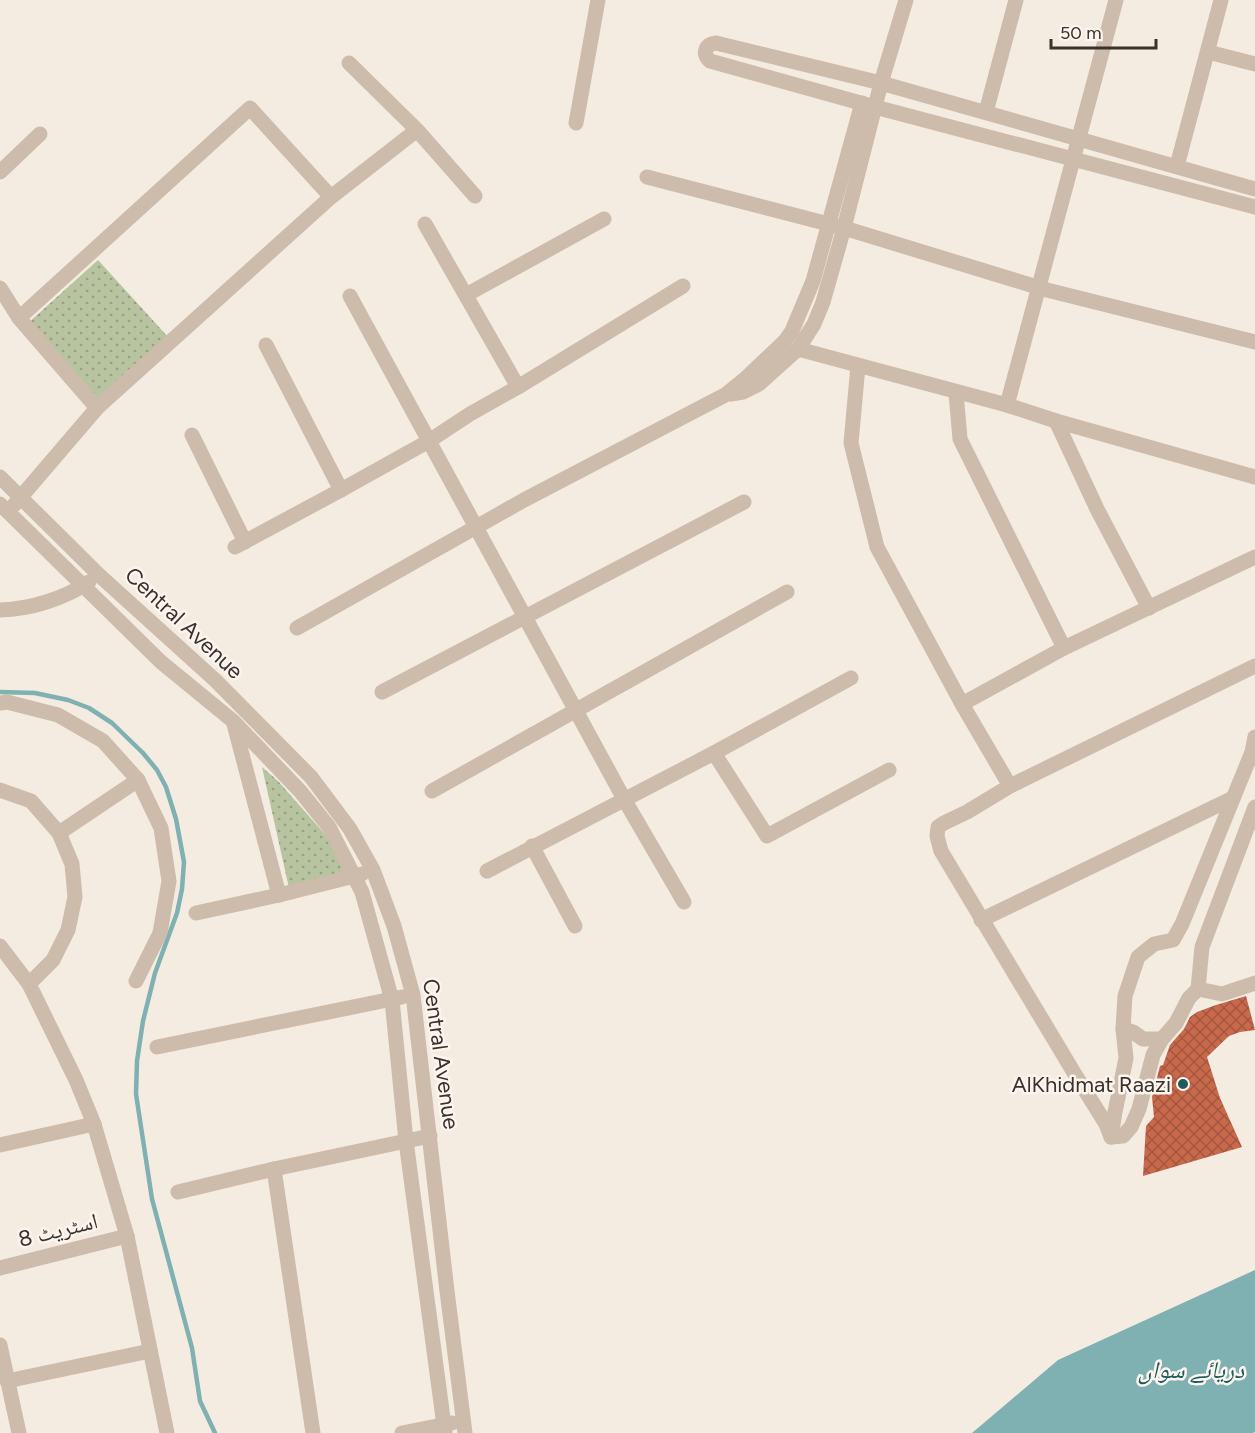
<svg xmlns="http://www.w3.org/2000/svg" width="1255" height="1433" viewBox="0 0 1255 1433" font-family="Figtree,'Noto Naskh Arabic',sans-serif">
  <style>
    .park { fill: url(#park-dots) }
    .water { fill: #7fb0b2 }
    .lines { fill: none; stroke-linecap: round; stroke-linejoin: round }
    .stream { stroke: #7fb0b2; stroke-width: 4.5 }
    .building { fill: url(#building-cross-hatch) }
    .minor { stroke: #cdbbac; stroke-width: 15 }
    .poi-dot { fill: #1f5a5e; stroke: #fbf5ee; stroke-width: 2 }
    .labels { text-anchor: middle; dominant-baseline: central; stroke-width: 5; stroke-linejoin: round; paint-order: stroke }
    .street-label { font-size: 22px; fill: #3b302b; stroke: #fbf5ee }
    .poi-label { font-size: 22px; fill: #3b302b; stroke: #fbf5ee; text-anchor: end }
    .water-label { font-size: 24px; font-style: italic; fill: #1f5a5e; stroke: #fbf5ee }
  </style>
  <defs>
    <pattern id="park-dots" width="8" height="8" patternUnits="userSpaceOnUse" patternTransform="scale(1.5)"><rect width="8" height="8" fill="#b8c4a0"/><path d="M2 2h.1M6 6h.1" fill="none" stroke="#97a083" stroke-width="1.8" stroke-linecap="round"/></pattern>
    <pattern id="building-cross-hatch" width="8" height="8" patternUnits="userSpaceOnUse" patternTransform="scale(1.5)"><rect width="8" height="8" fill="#c8694b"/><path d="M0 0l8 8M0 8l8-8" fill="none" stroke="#a4573f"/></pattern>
  </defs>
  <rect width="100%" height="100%" fill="#f4ebe1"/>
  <g class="park">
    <polygon points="98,260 169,338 98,401 27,324"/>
    <polygon points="262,767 278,781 323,832 348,874 289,888"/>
  </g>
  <polygon class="water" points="1255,1270 1255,1432 1253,1433 972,1433 1058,1360"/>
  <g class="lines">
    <polyline class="stream" points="0,692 35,693 68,700 89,708 112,723 143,753 157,770 166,787 176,819 184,862 182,889 177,913 155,973 143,1021 137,1061 136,1094 152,1199 192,1348 200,1401 215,1433"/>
  </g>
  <polygon class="building" points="1246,996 1255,1030 1240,1032 1229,1036 1207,1057 1220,1098 1242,1147 1143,1176 1146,1126 1154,1117 1152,1097 1160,1066 1163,1065 1170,1045 1184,1029 1190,1017 1197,1012 1216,1005"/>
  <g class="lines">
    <g class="minor">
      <polyline points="1208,52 1255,64"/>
      <polyline points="349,63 417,130 475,196"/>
      <polyline points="986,112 1016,0"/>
      <polyline points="576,123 598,0"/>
      <polyline points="1177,166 1221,0"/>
      <polyline points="0,172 40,134"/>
      <polyline points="647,177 844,228 1047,290 1255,342"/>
      <path d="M1255,189L881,83L716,43C705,44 702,54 710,61L875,107L1255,207"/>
      <polyline points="425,224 518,387"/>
      <polyline points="0,288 19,318 97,408"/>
      <polyline points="466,295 604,219"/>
      <polyline points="350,296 624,799 684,902"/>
      <polyline points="19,318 250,108 331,197"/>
      <polyline points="266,345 341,490"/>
      <polyline points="798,349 1007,405 1056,421 1255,477"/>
      <polyline points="858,366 851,443 877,547 962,704 1010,786 1255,666"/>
      <polyline points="956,393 960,439 1064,648"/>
      <polyline points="731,394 743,392 759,384 798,349 814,324 823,302 844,228 881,83 906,0"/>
      <polyline points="1007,405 1116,0"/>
      <polyline points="1056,421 1097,509 1149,608"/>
      <polyline points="192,435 245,542"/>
      <polyline points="0,477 99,575 215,680 311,777 350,829 373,870 394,926 413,995 447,1291 465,1433"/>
      <polyline points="0,504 161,662 233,721 300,791 329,827 362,892 392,1000 406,1141 445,1433"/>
      <polyline points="14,505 97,408 331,197 417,130"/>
      <polyline points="235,547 341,490 429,441 470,414 518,387 683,286"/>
      <path d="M0,610C31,609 63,599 89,582"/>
      <polyline points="297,628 524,500 725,395 746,378 785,341 792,331 813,281 862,103"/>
      <polyline points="382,692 744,502"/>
      <polyline points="0,703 7,702 58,715 103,741 138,780 161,828 169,881 160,933 136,981"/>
      <polyline points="962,704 1064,648 1255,557"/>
      <polyline points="234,724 279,895"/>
      <polyline points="1255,737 1252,752 1182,924 1173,940 1154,944 1138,957 1125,996 1123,1029 1126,1058 1115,1112 1111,1137 1123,1136 1131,1127 1139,1109 1153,1055 1162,1039 1176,1023 1189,998 1198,989 1202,947 1255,807"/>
      <polyline points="714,753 767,836 889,770"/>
      <polyline points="1010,786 967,812 944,823 938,827 937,836 941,851 1076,1076 1106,1124 1111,1137"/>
      <polyline points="0,790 31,801 59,833 72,864 75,897 68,930 53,960 29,984"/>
      <polyline points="432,791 787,592"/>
      <polyline points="59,833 138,780"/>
      <polyline points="532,846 575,926"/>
      <polyline points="487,871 714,753 851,678"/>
      <polyline points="196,913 279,895 362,874"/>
      <polyline points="981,920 1233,798"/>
      <polyline points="0,946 29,984 76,1080 94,1124 127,1236 167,1433"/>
      <polyline points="1198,989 1222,994 1255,983"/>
      <polyline points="1123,1029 1133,1032 1143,1039 1162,1039"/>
      <polyline points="157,1047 402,997"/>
      <polyline points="0,1145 94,1124"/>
      <polyline points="274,1169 313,1433"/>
      <polyline points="178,1192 274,1169 430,1136"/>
      <polyline points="0,1268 127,1236"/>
      <polyline points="0,1345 19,1433"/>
      <polyline points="7,1381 150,1351"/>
      <polyline points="402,1433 452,1423"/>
    </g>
  </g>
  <circle class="poi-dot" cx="1183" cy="1084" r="6"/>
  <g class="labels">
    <g class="street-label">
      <text transform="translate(184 623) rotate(43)">Central Avenue</text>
      <text transform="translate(441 1054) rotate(82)">Central Avenue</text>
      <text transform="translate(58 1230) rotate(-14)">اسٹریٹ 8</text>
    </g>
    <g class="poi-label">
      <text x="1171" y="1084">AlKhidmat Raazi</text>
    </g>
    <g class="water-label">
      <text x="1191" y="1369">دریائے سواں</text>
    </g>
  </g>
  <path d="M1051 39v9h105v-9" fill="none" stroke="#3b302b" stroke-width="3"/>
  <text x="1060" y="39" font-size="18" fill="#3b302b" stroke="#fbf5ee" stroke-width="4.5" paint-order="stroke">50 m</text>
</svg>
